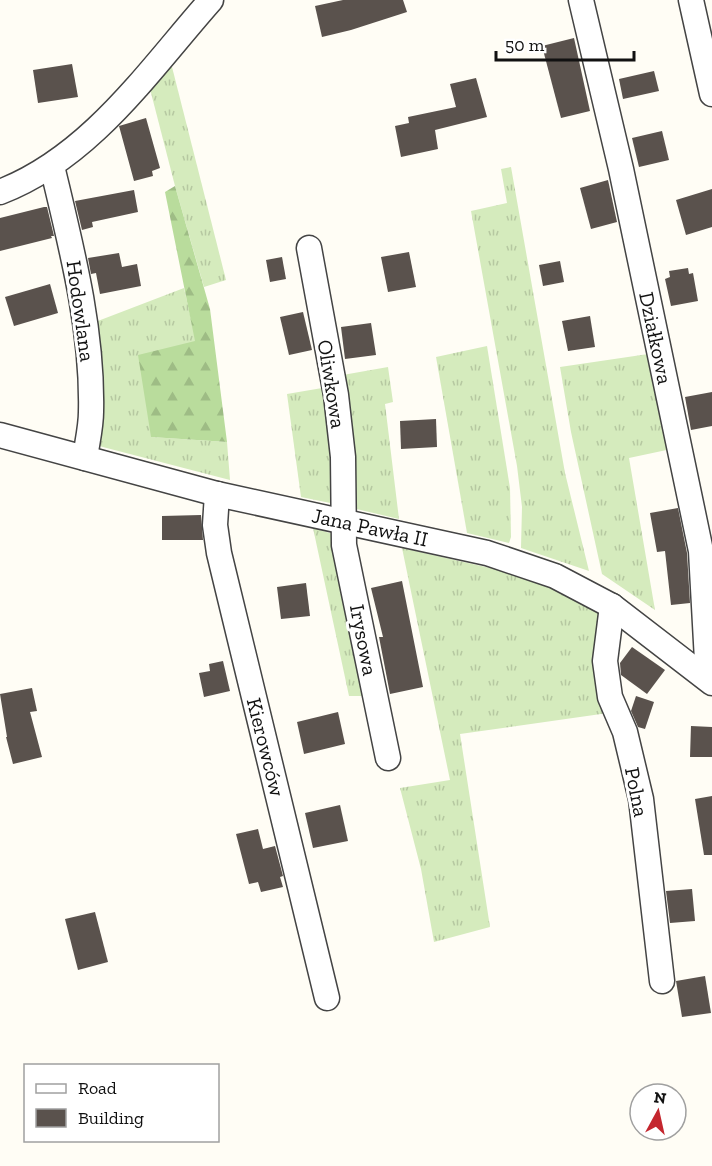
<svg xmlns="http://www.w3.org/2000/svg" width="712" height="1166" viewBox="0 0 712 1166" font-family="'Zilla Slab',serif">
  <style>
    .grass { fill: url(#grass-tufts) }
    .forest { fill: url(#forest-firs) }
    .building { fill: #5a524d }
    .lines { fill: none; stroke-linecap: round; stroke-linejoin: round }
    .minor-casing { stroke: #444; stroke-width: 27 }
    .minor { stroke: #fff; stroke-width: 24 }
    .labels { text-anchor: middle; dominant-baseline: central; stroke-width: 6; stroke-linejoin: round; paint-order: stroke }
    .street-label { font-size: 21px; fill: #111; stroke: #fff }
  </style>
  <defs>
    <pattern id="grass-tufts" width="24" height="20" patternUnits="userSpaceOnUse" patternTransform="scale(1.5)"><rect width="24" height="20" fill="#d5ebbd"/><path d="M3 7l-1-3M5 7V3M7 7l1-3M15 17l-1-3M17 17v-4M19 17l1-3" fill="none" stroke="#b6c8a1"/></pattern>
    <pattern id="forest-firs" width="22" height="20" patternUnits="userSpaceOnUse" patternTransform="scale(1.5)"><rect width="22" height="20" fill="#b9dc9c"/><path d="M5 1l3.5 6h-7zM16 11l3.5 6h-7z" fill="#9ebc85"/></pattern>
  </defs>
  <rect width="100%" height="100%" fill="#fffdf5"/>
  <g class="grass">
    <polygon points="171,63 226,280 204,287 175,186 149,85"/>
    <polygon points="511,167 565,473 589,571 521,548 522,507 517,466 471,211 507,203 501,169"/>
    <polygon points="184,288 196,341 151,437 227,442 230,480 99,446 90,324"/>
    <polygon points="487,346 510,488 511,537 509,543 467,533 436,357"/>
    <polygon points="655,353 676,448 629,458 655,610 602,574 571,432 560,367"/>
    <polygon points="388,367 393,402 385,404 399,519 348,507 337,376"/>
    <polygon points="328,387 340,505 301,497 287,394"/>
    <polygon points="313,528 333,534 370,696 349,696"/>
    <polygon points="402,548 534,578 608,612 608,713 460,734 490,927 434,942 421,869 400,788 450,780"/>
  </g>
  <polygon class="forest" points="175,186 210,309 227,442 151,437 138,355 195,341 165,192"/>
  <g class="building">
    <polygon points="343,0 403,0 407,12 351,30 322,37 315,6"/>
    <polygon points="574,38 590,111 561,118 542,46"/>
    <polygon points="72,64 78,97 38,103 33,70"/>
    <polygon points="654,71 659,91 623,99 619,79"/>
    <polygon points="476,78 487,117 435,130 438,149 401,157 395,126 409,123 408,117 456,107 450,84"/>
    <polygon points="146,118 160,168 152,171 153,176 134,181 119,126"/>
    <polygon points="662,131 669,160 639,167 632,138"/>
    <polygon points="608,180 617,222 591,229 580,188"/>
    <polygon points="712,189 712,227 686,235 676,200"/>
    <polygon points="134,190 138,212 92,222 93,227 82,230 75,201"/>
    <polygon points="44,207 47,207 54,236 51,236 52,238 0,251 0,218"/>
    <polygon points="409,252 416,287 388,292 381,257"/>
    <polygon points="119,253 122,267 137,264 141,286 100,294 96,273 91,274 88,258"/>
    <polygon points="282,257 286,279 270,282 266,260"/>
    <polygon points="560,261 564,282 543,286 539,265"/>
    <polygon points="688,268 689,274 693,273 698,301 671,306 665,279 670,277 669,271"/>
    <polygon points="50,284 58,313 14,326 5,297"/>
    <polygon points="303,312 312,350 289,355 280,317"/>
    <polygon points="590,316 595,347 568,351 562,321"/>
    <polygon points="371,323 376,355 345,359 341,327"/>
    <polygon points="712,392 712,426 691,430 685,397"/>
    <polygon points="436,419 437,447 401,449 400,421"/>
    <polygon points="678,508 687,553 690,603 671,605 665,551 657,552 650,513"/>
    <polygon points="201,515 203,540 162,540 162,516"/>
    <polygon points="402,581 423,687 390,694 379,637 383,637 371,588"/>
    <polygon points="306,583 310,616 281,619 277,587"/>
    <polygon points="632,647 665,670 647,694 621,675 620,663"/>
    <polygon points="223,661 230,691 204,697 199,673 210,671 209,664"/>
    <polygon points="32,688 37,711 30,712 42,757 13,764 6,737 7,737 0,694"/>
    <polygon points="636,696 654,702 645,729 638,727 631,711"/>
    <polygon points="338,712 345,744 304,754 297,722"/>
    <polygon points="691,726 712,727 712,757 690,757"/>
    <polygon points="712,796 712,855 704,855 695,799"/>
    <polygon points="340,805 348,841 313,848 305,813"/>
    <polygon points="258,829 263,849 275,846 283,876 280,877 283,887 261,892 258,882 249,884 236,834"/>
    <polygon points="692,889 695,921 670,923 666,891"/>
    <polygon points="95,912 108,962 78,970 65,919"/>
    <polygon points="705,976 711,1013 682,1017 676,981"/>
  </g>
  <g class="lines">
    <defs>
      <g id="minor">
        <polyline points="581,0 621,169 701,551 708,679"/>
        <polyline points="691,0 712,94"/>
        <path d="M52,166C71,246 93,329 91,412C91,427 87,443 85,458"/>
        <path d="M0,192C91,157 149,70 211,0"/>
        <polyline points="309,248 336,395 343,457 344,545 388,758"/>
        <polyline points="0,435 217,494 487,553 555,576 612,606 712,683"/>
        <polyline points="217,494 215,525 219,553 327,998"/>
        <polyline points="612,606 605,661 610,697 625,732 641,799 662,981"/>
      </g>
    </defs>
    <use href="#minor" class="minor-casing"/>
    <use href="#minor" class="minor"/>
  </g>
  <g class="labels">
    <g class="street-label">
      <text transform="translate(81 311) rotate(82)">Hodowlana</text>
      <text transform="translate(656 338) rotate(78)">Działkowa</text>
      <text transform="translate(332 384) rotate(81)">Oliwkowa</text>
      <text transform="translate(370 527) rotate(12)">Jana Pawła II</text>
      <text transform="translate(364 640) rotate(79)">Irysowa</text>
      <text transform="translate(266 747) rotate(76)">Kierowców</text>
      <text transform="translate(637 792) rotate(79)">Polna</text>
    </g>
  </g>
  <rect x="24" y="1064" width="195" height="78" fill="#ffffff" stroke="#a0a0a0" stroke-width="1.5"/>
  <rect x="36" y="1084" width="30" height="9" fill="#ffffff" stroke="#a0a0a0" stroke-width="1.5"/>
  <text x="78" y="1094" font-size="18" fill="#111111">Road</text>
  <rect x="36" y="1109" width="30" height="18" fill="#5a524d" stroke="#a0a0a0" stroke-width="1.5"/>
  <text x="78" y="1124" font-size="18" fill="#111111">Building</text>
  <g transform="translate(658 1112) rotate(8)"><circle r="28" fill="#ffffff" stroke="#a0a0a0" stroke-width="1.5"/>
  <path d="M0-4.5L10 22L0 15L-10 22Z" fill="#c4262e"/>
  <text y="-9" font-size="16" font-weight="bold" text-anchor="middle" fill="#111111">N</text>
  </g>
  <path d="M496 51v9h138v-9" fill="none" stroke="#111111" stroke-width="3"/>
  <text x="505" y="51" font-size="18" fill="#111111" stroke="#ffffff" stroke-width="4.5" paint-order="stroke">50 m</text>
</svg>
